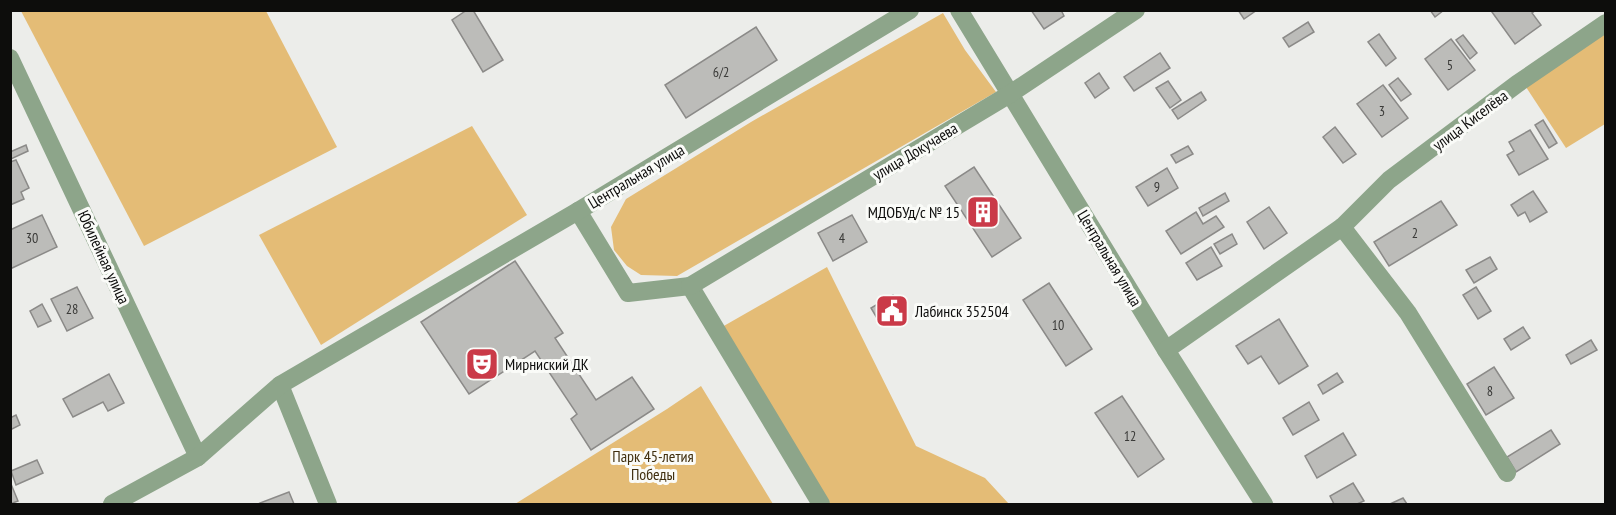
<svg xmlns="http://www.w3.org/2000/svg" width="1616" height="515" viewBox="0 0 1616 515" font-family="'PT Sans Narrow',sans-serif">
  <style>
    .green { fill: #e4bc76 }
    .building { fill: #bcbcb9; stroke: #8b8a88; stroke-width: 1.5 }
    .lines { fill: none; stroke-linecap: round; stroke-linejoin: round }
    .minor { stroke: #8da58a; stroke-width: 18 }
    .labels { text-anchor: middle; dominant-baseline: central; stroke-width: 6; stroke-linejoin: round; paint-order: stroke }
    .number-label { font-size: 14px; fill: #393937 }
    .street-label { font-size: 16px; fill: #0d0d0c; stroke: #fafbf8 }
    .poi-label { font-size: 16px; fill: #0d0d0c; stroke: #fafbf8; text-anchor: start }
    .park-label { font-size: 16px; fill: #402f0f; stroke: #fafbf8 }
  </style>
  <rect width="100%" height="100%" fill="#ecedea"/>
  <g class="green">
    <polygon points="21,11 266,11 337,147 144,246"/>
    <polygon points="943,13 965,50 996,92 677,276 641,275 627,266 614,250 611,227 626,199 751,122"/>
    <polygon points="1605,32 1605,124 1566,148 1526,87"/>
    <polygon points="472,126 527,215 321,345 259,235"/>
    <polygon points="827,267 916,446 985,478 1009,504 828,504 722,327"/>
    <polygon points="701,386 773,504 515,504 667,409"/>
  </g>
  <g class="building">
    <polygon points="467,10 473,10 503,60 483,72 452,20"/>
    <polygon points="1031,10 1061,10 1064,16 1044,29"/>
    <polygon points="1238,10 1257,10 1244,19"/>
    <polygon points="1430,10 1444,10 1435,17"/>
    <polygon points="1494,10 1536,10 1532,13 1541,25 1515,44 1492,12"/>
    <polygon points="1308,22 1314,32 1289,47 1283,38"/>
    <polygon points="756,27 777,60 686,118 665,85"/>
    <polygon points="1379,34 1396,58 1386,66 1368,42"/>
    <polygon points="1463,35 1477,53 1470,59 1456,40"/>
    <polygon points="1451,39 1475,70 1448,90 1425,59"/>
    <polygon points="1160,53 1170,68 1134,91 1124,77"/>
    <polygon points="1099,73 1109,88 1095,98 1085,83"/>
    <polygon points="1398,78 1411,94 1401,101 1389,85"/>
    <polygon points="1168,81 1181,100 1170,108 1156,88"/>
    <polygon points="1383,85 1408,118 1382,137 1357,104"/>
    <polygon points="1201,92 1206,100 1178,119 1172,110"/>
    <polygon points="1543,120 1557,143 1549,148 1535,125"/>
    <polygon points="1335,127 1356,154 1343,163 1323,137"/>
    <polygon points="1530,130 1548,159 1519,175 1507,155 1514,151 1509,142"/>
    <polygon points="26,145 28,151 11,159 10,152"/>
    <polygon points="1188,146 1193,154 1176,163 1171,155"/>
    <polygon points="16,160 29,188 21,192 24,199 10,205 10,162"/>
    <polygon points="974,167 1021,238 992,257 945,186"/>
    <polygon points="1167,168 1178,188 1148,206 1136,187"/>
    <polygon points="1533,191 1547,212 1530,222 1525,212 1518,216 1511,205"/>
    <polygon points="1225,193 1229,201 1203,216 1199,208"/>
    <polygon points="1441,201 1457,225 1389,266 1374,242"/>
    <polygon points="1269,207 1287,233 1264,249 1247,222"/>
    <polygon points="1196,212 1203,224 1216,216 1224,227 1181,254 1166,231"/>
    <polygon points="42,215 57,247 10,269 10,230"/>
    <polygon points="852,215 867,242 833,261 818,233"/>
    <polygon points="1232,234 1237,244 1220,254 1214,244"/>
    <polygon points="1211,247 1222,266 1197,280 1186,263"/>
    <polygon points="1490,257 1497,269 1474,283 1466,270"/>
    <polygon points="515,261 563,333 555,338 596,400 632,377 654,409 591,450 571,419 577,414 535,351 469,394 421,322"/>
    <polygon points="1049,283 1092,349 1066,366 1023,300"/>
    <polygon points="77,287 93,318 67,331 51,299"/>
    <polygon points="1476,287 1491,311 1478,319 1463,295"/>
    <polygon points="893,295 903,311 881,325 871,308"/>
    <polygon points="42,304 51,321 38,327 30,311"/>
    <polygon points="1279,319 1308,366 1279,384 1261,356 1248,364 1236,346"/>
    <polygon points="1523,327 1530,338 1511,350 1504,339"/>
    <polygon points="1591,340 1597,350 1571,364 1566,355"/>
    <polygon points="1494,367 1514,398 1486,415 1467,384"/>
    <polygon points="1337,373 1343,382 1323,394 1318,385"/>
    <polygon points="109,374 124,403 108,411 103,402 73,417 63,399"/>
    <polygon points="1122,396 1164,459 1138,477 1095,413"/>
    <polygon points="1309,402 1319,420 1293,435 1283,418"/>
    <polygon points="16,415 20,425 10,430 10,418"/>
    <polygon points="1551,430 1560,444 1516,472 1507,457"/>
    <polygon points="1343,433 1356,455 1317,478 1305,456"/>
    <polygon points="37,460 43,473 16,485 11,471"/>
    <polygon points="1353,483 1364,501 1357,504 1334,504 1330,496"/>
    <polygon points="11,484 18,501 10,504 10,484"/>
    <polygon points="289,492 294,504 261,504 260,503"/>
    <polygon points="1403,498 1407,504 1390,504"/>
  </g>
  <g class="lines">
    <g class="minor">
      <polyline points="959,10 1166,350 1264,504"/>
      <polyline points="10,58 198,457"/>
      <polyline points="578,211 628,293 690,286 821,504"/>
      <polyline points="1342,227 1408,313 1507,473"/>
      <polyline points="690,286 1010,94 1136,10"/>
      <polyline points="1166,350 1342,227 1389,180 1517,84 1606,23"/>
      <polyline points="280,385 328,504"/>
      <polyline points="112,504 198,457 280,385 578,211 910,10"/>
    </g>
  </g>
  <defs>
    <symbol id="building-square" viewBox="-11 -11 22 22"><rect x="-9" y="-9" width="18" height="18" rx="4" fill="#ca3a48" stroke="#fafbf8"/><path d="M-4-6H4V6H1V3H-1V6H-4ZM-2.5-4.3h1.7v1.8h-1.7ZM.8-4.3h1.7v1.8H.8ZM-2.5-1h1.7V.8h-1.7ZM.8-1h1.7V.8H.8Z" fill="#fff"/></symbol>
    <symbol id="civic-square" viewBox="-11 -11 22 22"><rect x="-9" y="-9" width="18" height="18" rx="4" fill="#ca3a48" stroke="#fafbf8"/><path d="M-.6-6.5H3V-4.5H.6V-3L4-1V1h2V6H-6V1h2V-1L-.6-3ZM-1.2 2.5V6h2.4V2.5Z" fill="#fff"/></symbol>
    <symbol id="theatre-square" viewBox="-11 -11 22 22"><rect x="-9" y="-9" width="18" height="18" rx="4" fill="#ca3a48" stroke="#fafbf8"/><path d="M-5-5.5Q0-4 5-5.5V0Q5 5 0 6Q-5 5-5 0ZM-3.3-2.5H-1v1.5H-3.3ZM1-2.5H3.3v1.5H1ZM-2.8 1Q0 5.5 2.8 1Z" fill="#fff"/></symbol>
  </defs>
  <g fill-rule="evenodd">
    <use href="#building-square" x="964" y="193" width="38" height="38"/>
    <use href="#civic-square" x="873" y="292" width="38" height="38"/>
    <use href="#theatre-square" x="463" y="345" width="38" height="38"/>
  </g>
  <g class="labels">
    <g class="number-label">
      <text x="1450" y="65">5</text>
      <text x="721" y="72">6/2</text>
      <text x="1382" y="111">3</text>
      <text x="1157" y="187">9</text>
      <text x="1415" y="233">2</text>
      <text x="32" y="238">30</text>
      <text x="842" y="238">4</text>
      <text x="72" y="309">28</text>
      <text x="1058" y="325">10</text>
      <text x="1490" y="391">8</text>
      <text x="1130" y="436">12</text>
    </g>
    <g class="street-label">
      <text transform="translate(1470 120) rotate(-37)">улица Киселёва</text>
      <text transform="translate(915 151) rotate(-31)">улица Докучаева</text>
      <text transform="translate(636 176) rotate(-31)">Центральная улица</text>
      <text transform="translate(104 257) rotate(65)">Юбилейная улица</text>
      <text transform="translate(1110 258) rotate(59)">Центральная улица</text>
    </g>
    <g class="poi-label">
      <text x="960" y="212" text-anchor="end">МДОБУд/с № 15</text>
      <text x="915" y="311">Лабинск 352504</text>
      <text x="505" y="364">Мирниский ДК</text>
    </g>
    <g class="park-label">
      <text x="653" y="456">Парк 45-летия<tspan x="653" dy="18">Победы</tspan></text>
    </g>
  </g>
  <rect width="1616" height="515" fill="none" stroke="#0d0d0c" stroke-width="24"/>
</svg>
